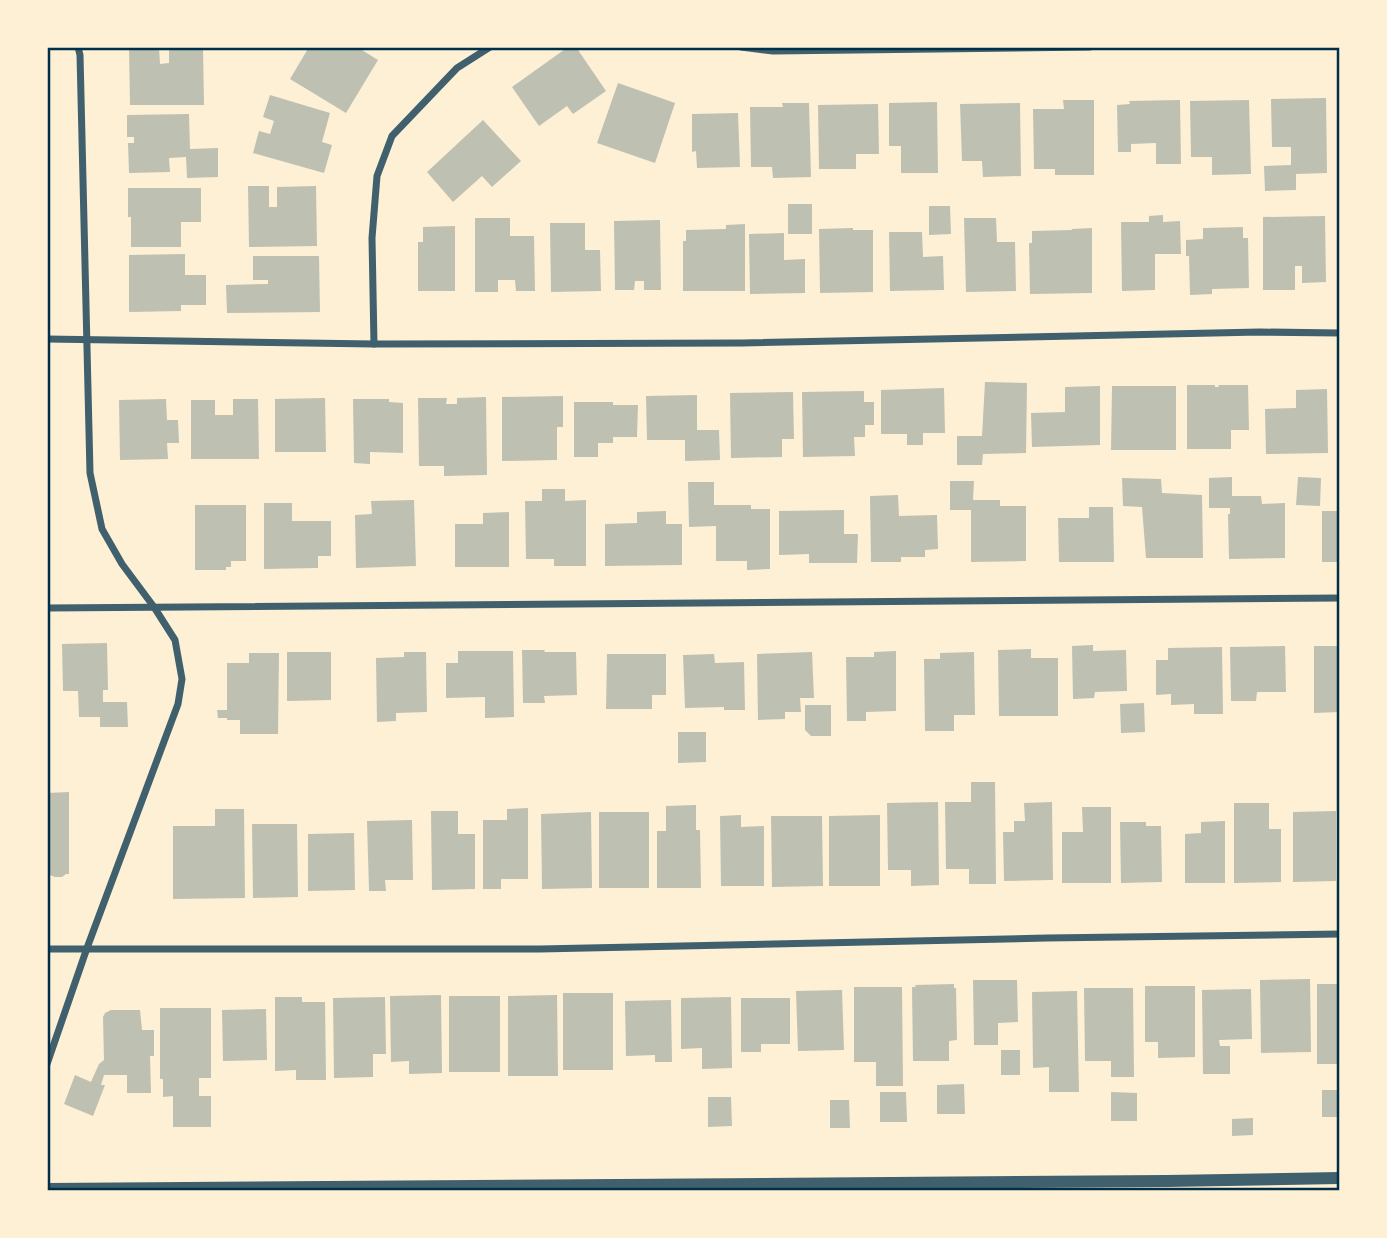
<svg xmlns="http://www.w3.org/2000/svg" width="1387" height="1238" viewBox="0 0 1387 1238" font-family="Ubuntu,sans-serif">
  <style>
    .building { fill: #bec0b2 }
    .lines { fill: none; stroke-linecap: round; stroke-linejoin: round }
    .minor { stroke: #3f606c; stroke-width: 7 }
    .tertiary { stroke: #3f606c; stroke-width: 12 }
    .neatline { fill: none; stroke: #003049; stroke-width: 2.5 }
  </style>
  <rect width="100%" height="100%" fill="#fdf0d5"/>
  <g class="building">
    <polygon points="129,47 159,47 160,64 169,63 169,47 203,47 204,105 130,105"/>
    <polygon points="309,47 357,47 378,60 346,113 290,79"/>
    <polygon points="568,47 576,47 606,91 573,114 567,106 539,126 512,87"/>
    <polygon points="618,83 675,103 655,163 597,143"/>
    <polygon points="270,95 330,113 322,142 332,145 324,173 253,153 259,131 270,134 274,121 263,117"/>
    <polygon points="1326,98 1327,173 1296,174 1296,190 1265,191 1264,166 1291,165 1291,147 1272,147 1271,99"/>
    <polygon points="1063,100 1094,100 1094,175 1055,175 1055,169 1034,169 1033,109 1064,109"/>
    <polygon points="1180,100 1181,164 1156,164 1156,143 1131,144 1131,152 1118,152 1117,105 1130,104 1129,101"/>
    <polygon points="1249,100 1251,174 1212,175 1212,157 1191,157 1190,101"/>
    <polygon points="937,102 938,173 901,173 901,146 889,146 889,103"/>
    <polygon points="782,103 809,103 811,177 773,178 772,167 751,167 750,107 783,107"/>
    <polygon points="1020,103 1021,176 983,177 982,161 962,161 960,104"/>
    <polygon points="878,104 879,154 856,154 856,169 819,169 818,105"/>
    <polygon points="738,113 740,167 697,168 696,151 692,152 692,114"/>
    <polygon points="189,114 190,149 218,148 218,177 187,178 186,157 169,158 170,172 129,173 128,143 134,143 134,137 127,137 127,115"/>
    <polygon points="483,120 521,161 492,187 482,176 453,202 427,172"/>
    <polygon points="248,186 269,186 269,207 277,207 277,187 316,186 317,246 249,247"/>
    <polygon points="128,188 201,188 201,222 181,222 181,247 131,247 131,217 128,217"/>
    <rect x="788" y="204" width="24" height="30"/>
    <polygon points="929,206 950,206 951,234 929,235"/>
    <polygon points="1163,215 1163,222 1180,221 1181,254 1155,254 1155,290 1122,291 1121,222 1149,222 1149,216"/>
    <polygon points="1325,216 1326,282 1302,283 1302,266 1295,266 1295,290 1263,290 1263,217"/>
    <polygon points="475,218 510,218 510,236 534,236 535,291 516,291 515,280 498,280 498,292 475,292"/>
    <polygon points="964,218 996,218 997,242 1015,242 1016,291 966,292"/>
    <polygon points="660,220 661,290 644,290 644,281 635,281 634,290 615,290 614,221"/>
    <polygon points="550,223 585,223 585,250 600,250 601,291 551,292"/>
    <polygon points="745,224 745,291 683,291 683,241 686,241 686,230 726,229 726,225"/>
    <polygon points="455,226 455,291 418,291 418,242 423,242 423,227"/>
    <polygon points="1243,227 1243,238 1248,238 1249,288 1212,289 1212,294 1190,295 1189,256 1186,256 1186,240 1203,239 1203,228"/>
    <polygon points="853,228 853,230 873,230 873,292 820,293 819,229"/>
    <polygon points="1092,228 1092,293 1030,294 1029,243 1032,243 1032,231 1072,230 1072,229"/>
    <polygon points="889,232 922,232 923,257 943,256 944,290 890,291"/>
    <polygon points="784,233 784,260 805,259 805,293 750,294 749,234"/>
    <polygon points="185,254 185,275 206,275 206,305 181,305 181,311 129,312 129,255"/>
    <polygon points="253,256 319,256 320,312 227,313 226,285 268,284 268,280 253,280"/>
    <polygon points="985,382 1027,383 1026,453 983,454 982,465 957,465 957,436 982,436"/>
    <polygon points="1187,385 1215,385 1215,387 1219,387 1218,385 1248,385 1249,430 1231,430 1231,449 1187,449"/>
    <polygon points="1100,386 1100,445 1032,447 1031,413 1065,412 1065,387"/>
    <polygon points="1112,386 1176,386 1176,450 1111,450"/>
    <polygon points="944,388 945,433 923,433 923,445 907,445 907,434 881,434 881,390"/>
    <polygon points="1327,389 1328,453 1266,454 1265,409 1296,408 1296,390"/>
    <polygon points="864,391 864,402 874,402 874,425 865,425 865,437 854,437 855,456 803,457 802,392"/>
    <polygon points="793,392 794,439 782,439 782,457 731,458 730,393"/>
    <polygon points="697,395 697,430 719,430 720,460 685,461 685,440 647,440 646,396"/>
    <polygon points="563,396 563,427 557,427 557,460 502,461 502,397"/>
    <polygon points="486,397 487,475 444,476 444,466 419,466 418,398 447,398 446,404 457,404 457,398"/>
    <polygon points="325,398 326,452 275,452 275,399"/>
    <polygon points="166,399 167,420 178,420 179,443 167,443 168,459 120,460 119,400"/>
    <polygon points="233,399 258,399 259,459 191,459 191,400 215,400 215,415 233,415"/>
    <polygon points="353,399 389,399 389,402 403,403 403,453 370,452 370,464 354,463"/>
    <polygon points="574,402 613,402 613,405 638,405 637,437 613,437 613,443 598,443 598,457 574,457"/>
    <polygon points="1232,477 1232,496 1261,496 1262,504 1285,503 1285,558 1229,559 1228,514 1230,514 1230,508 1209,508 1209,478"/>
    <polygon points="1298,477 1321,478 1320,506 1296,505"/>
    <polygon points="1122,478 1161,479 1162,493 1202,495 1203,558 1146,558 1142,507 1123,506"/>
    <polygon points="950,481 974,481 973,500 1000,500 1000,506 1026,506 1026,561 971,562 971,510 950,510"/>
    <polygon points="688,482 714,482 714,505 751,505 751,509 770,509 770,569 747,570 747,561 716,561 716,526 689,527"/>
    <polygon points="542,489 565,489 565,501 586,500 586,566 554,566 554,559 526,559 525,501 542,501"/>
    <polygon points="898,495 899,516 937,515 938,549 925,550 925,557 901,557 901,562 871,562 870,496"/>
    <polygon points="414,500 416,566 356,568 355,515 372,514 371,501"/>
    <polygon points="264,503 292,503 292,521 331,521 331,556 318,556 318,568 264,569"/>
    <polygon points="195,505 246,505 246,561 231,561 231,567 226,567 226,570 195,570"/>
    <polygon points="1089,507 1113,507 1114,562 1059,562 1058,518 1089,518"/>
    <polygon points="844,510 844,534 858,534 857,563 809,563 809,554 779,555 779,511"/>
    <polygon points="666,511 666,524 682,524 682,565 605,566 605,524 637,523 637,512"/>
    <rect x="1322" y="511" width="18" height="51"/>
    <polygon points="509,512 509,567 455,567 455,524 483,524 483,513"/>
    <polygon points="107,643 108,690 103,690 103,702 127,702 128,727 100,727 100,717 79,717 78,691 63,691 62,644"/>
    <polygon points="1093,645 1093,651 1126,650 1127,691 1095,692 1094,698 1073,699 1072,646"/>
    <polygon points="1285,646 1286,692 1257,692 1256,701 1231,701 1230,647"/>
    <polygon points="1314,646 1340,646 1340,712 1314,713"/>
    <polygon points="1222,647 1223,714 1194,714 1194,704 1171,705 1171,694 1156,695 1156,660 1168,660 1168,648"/>
    <polygon points="1031,649 1031,658 1058,658 1058,716 999,716 998,650"/>
    <polygon points="522,650 545,650 544,652 576,652 577,695 544,696 545,703 523,703"/>
    <polygon points="458,651 513,651 514,717 485,718 485,697 446,698 446,663 458,663"/>
    <polygon points="896,651 896,711 866,712 866,721 847,721 846,657 874,657 874,652"/>
    <polygon points="287,652 331,652 331,700 287,701"/>
    <polygon points="404,652 426,652 427,712 396,713 396,721 377,722 376,658 404,657"/>
    <polygon points="812,652 814,698 800,698 801,712 785,712 785,719 758,720 757,654"/>
    <polygon points="974,652 975,715 954,715 954,731 925,731 924,659 940,659 940,653"/>
    <polygon points="249,653 279,653 278,734 240,734 240,720 227,720 227,718 218,718 217,710 227,710 227,663 249,663"/>
    <polygon points="607,654 666,654 666,695 652,695 652,709 606,709"/>
    <polygon points="714,654 715,663 744,662 745,710 724,710 724,707 685,708 683,655"/>
    <polygon points="1144,703 1145,732 1121,733 1120,704"/>
    <polygon points="805,705 831,705 831,736 811,736 805,730"/>
    <polygon points="678,732 706,732 706,762 678,763"/>
    <polygon points="971,782 995,782 996,884 969,884 969,869 946,869 945,802 971,802"/>
    <polygon points="69,792 69,874 66,874 62,877 55,877 47,874 47,793"/>
    <polygon points="938,802 939,885 911,886 911,870 888,870 887,803"/>
    <polygon points="1052,802 1053,880 1004,881 1003,832 1014,832 1014,821 1025,821 1024,803"/>
    <polygon points="1234,803 1269,803 1269,829 1281,829 1281,882 1234,883"/>
    <polygon points="696,805 696,830 700,830 701,888 657,888 657,831 666,831 666,806"/>
    <polygon points="1082,807 1111,807 1111,883 1062,883 1062,832 1083,832"/>
    <polygon points="528,808 528,879 501,879 501,889 483,889 483,820 507,820 507,809"/>
    <polygon points="215,809 244,809 245,898 173,899 173,826 215,826"/>
    <polygon points="431,811 458,811 458,834 475,834 475,889 432,890"/>
    <polygon points="1336,811 1336,881 1293,882 1293,812"/>
    <polygon points="591,812 592,888 542,889 541,814"/>
    <rect x="599" y="812" width="50" height="76"/>
    <polygon points="741,815 741,827 764,826 764,886 721,886 720,816"/>
    <polygon points="880,815 880,886 829,886 829,816"/>
    <polygon points="771,816 822,816 823,886 772,887"/>
    <polygon points="412,820 413,880 385,880 386,891 369,891 367,821"/>
    <polygon points="1225,821 1225,883 1185,883 1185,834 1201,833 1201,822"/>
    <polygon points="1120,822 1146,822 1146,826 1161,826 1162,882 1121,883"/>
    <polygon points="252,824 297,824 298,897 253,898"/>
    <polygon points="354,833 355,890 308,891 308,834"/>
    <polygon points="1310,979 1311,1052 1261,1053 1260,980"/>
    <polygon points="973,980 1017,980 1018,1022 998,1023 998,1045 974,1045"/>
    <polygon points="954,984 954,988 956,988 957,1040 949,1041 949,1061 913,1061 912,987 916,987 915,985"/>
    <rect x="1317" y="984" width="23" height="80"/>
    <polygon points="1145,986 1195,986 1195,1057 1158,1058 1158,1042 1145,1042"/>
    <polygon points="854,987 902,987 903,1086 876,1086 876,1062 854,1062"/>
    <polygon points="1084,988 1133,988 1134,1077 1111,1077 1111,1061 1085,1061"/>
    <polygon points="1251,989 1252,1039 1219,1040 1220,1046 1230,1046 1230,1074 1203,1074 1202,990"/>
    <polygon points="842,990 844,1050 798,1051 796,991"/>
    <polygon points="1077,991 1079,1092 1049,1092 1049,1067 1033,1068 1032,992"/>
    <rect x="563" y="993" width="50" height="77"/>
    <polygon points="441,995 442,1073 409,1074 409,1061 391,1062 390,996"/>
    <polygon points="557,995 558,1076 508,1076 508,996"/>
    <rect x="449" y="996" width="51" height="76"/>
    <polygon points="275,997 302,997 302,1002 325,1002 326,1080 296,1080 296,1070 275,1071"/>
    <polygon points="385,997 386,1054 373,1054 373,1077 334,1078 333,998"/>
    <polygon points="731,997 732,1068 702,1069 702,1048 681,1049 681,998"/>
    <polygon points="741,998 790,998 790,1044 761,1044 761,1052 741,1052"/>
    <polygon points="671,1000 672,1062 655,1062 655,1055 626,1056 625,1001"/>
    <polygon points="160,1008 211,1008 211,1078 199,1078 199,1096 211,1096 211,1127 173,1127 173,1096 163,1097 163,1079 160,1079"/>
    <polygon points="266,1009 267,1060 223,1061 222,1010"/>
    <polygon points="111,1010 140,1010 142,1030 154,1030 154,1056 150,1056 151,1093 127,1093 127,1075 104,1075 101,1085 105,1085 93,1116 64,1104 75,1075 91,1082 99,1064 104,1060 103,1017 105,1013"/>
    <rect x="1001" y="1050" width="19" height="25"/>
    <polygon points="964,1084 965,1114 937,1114 937,1085"/>
    <rect x="1322" y="1090" width="18" height="27"/>
    <polygon points="880,1092 906,1092 907,1122 880,1122"/>
    <polygon points="1111,1092 1137,1093 1137,1121 1111,1121"/>
    <polygon points="708,1097 731,1097 732,1126 708,1127"/>
    <polygon points="830,1100 849,1100 850,1128 830,1128"/>
    <polygon points="1253,1118 1253,1135 1232,1136 1232,1119"/>
  </g>
  <g class="lines">
    <g class="minor">
      <polyline points="741,47 773,51 1090,47"/>
      <polyline points="47,339 374,344 742,343 1260,332 1340,333"/>
      <polyline points="374,344 372,238 377,176 392,136 457,68 490,47"/>
      <polyline points="47,608 1340,598"/>
      <polyline points="47,949 540,949 1047,938 1340,934"/>
      <polyline points="47,1064 87,948 178,704 182,679 175,640 154,607 122,564 102,529 90,473 80,55 78,47"/>
    </g>
    <polyline class="tertiary" points="47,1189 1167,1181 1340,1178"/>
  </g>
  <rect width="1387" height="1238" fill="none" stroke="#fdf0d5" stroke-width="98"/>
  <rect x="49" y="49" width="1289" height="1140" class="neatline"/>
</svg>
